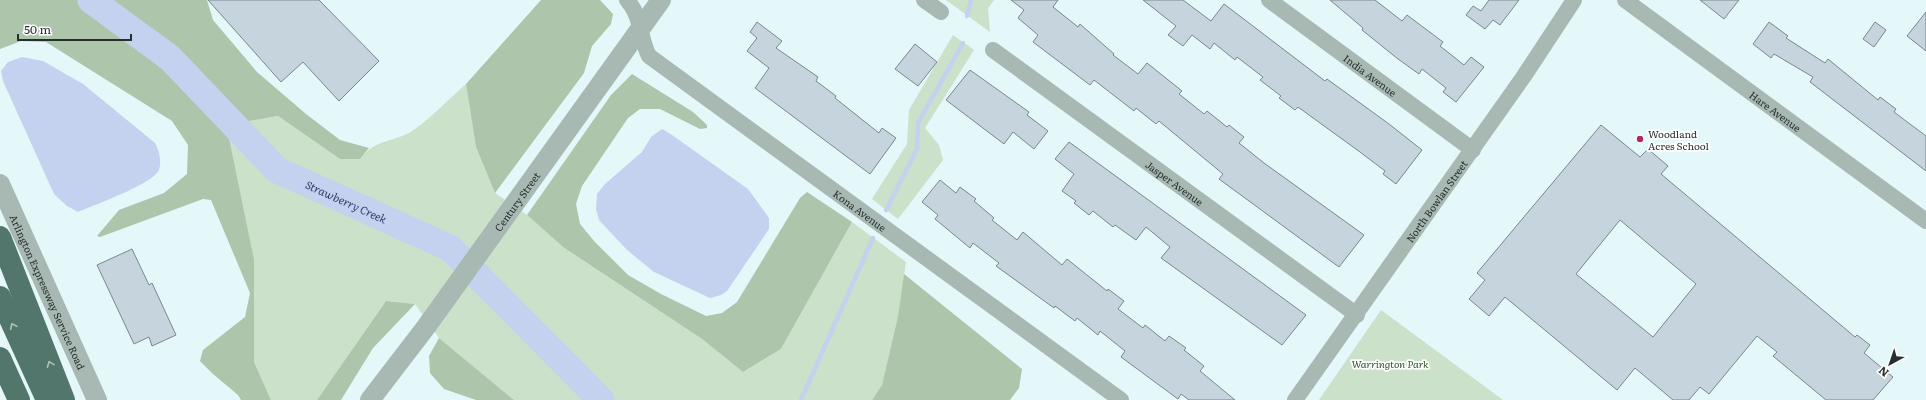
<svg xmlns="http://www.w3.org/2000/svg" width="1926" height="400" viewBox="0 0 1926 400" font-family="Literata,serif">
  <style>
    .green { fill: #cbe1c9 }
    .forest { fill: #adc5ab }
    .water { fill: #c4d1ef }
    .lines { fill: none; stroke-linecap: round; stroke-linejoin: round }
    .stream { stroke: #c4d1ef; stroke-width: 4.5 }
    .river { stroke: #c4d1ef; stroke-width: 27 }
    .building { fill: #c6d4dd; stroke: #7a8790; fill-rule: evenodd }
    .minor { stroke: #a8b9b3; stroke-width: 16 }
    .tertiary { stroke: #a8b9b3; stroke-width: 20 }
    .motorway { stroke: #52766b; stroke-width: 22 }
    .oneway { stroke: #b1c1bc }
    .poi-dot { fill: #b32763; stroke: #fff; stroke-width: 1.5 }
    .labels { text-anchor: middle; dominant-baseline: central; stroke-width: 3.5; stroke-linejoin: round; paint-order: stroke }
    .street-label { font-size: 10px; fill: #272e2e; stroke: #fff }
    .poi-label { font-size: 10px; fill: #272e2e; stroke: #fff; text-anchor: start }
    .park-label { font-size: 10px; font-style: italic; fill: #2c502a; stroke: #fff }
    .water-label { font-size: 11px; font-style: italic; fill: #2e3e67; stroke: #fff }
  </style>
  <rect width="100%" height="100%" fill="#e4f7f9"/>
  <g class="green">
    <polygon points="946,0 994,0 988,8 990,32"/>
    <polygon points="953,35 974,50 925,128 939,145 943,160 898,219 872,199 907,144 909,110"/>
    <path d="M466,84L476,147L495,193L527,215L563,247L702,339L743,372L781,349L852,222L906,262L898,316L882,385L872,400H514L439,338L415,304L386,301L317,400H271L254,362V259L227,128L232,124L278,116L340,159H360C375,140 388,143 409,133C425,124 451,97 466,84Z"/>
    <polygon points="1381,310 1503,400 1319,400"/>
  </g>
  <g class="forest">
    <polygon points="0,0 207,0 213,20 257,72 306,114 340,140 369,148 360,159 340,159 278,116 232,124 227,128 254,259 254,362 271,400 241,400 238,395 213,374 200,361 203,350 245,317 250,293 211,200 203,199 100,237 97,236 119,210 164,193 187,174 188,145 172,121 46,42 21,41 0,49"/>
    <polygon points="541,0 600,0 613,14 611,24 592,46 584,73 495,193 476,147 466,84"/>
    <polygon points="632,74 693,112 707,125 707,128 700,129 660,109 640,109 628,118 582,186 576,204 580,224 594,241 628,275 661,294 706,316 722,313 737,302 800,198 807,192 852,222 781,349 743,372 702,339 563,247 527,215 611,95"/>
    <polygon points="904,274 1022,369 1019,388 1010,400 872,400 882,385 898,316"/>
    <polygon points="386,301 415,304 373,348 341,400 317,400"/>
    <polygon points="439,338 514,400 476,400 444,389 430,373 429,356"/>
  </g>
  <g class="water">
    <path d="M22,57L43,61L83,84L155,143C159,151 162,160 159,170C153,184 94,205 78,212L67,206L54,194L3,81L1,71L8,62Z"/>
    <polygon points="662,129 672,135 748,189 769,218 769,229 727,291 721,295 710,298 654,272 627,250 599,220 596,209 597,194 605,184 642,152 651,137"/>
  </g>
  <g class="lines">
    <g class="stream">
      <polyline points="967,16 971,0"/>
      <polyline points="886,210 917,149 918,123 963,43"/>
      <polyline points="801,400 873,238"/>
    </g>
    <path class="river" id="s1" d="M91,0L170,58L277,170L450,248L601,400"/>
  </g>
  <g class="building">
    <polygon points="208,0 319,0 379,61 339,101 303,62 281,82"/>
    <polygon points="1011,0 1058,0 1053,7 1078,27 1080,24 1114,54 1113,55 1138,74 1147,63 1182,91 1179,94 1204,114 1207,111 1227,127 1229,125 1244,137 1239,143 1264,163 1364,235 1339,267 1219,179 1223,174 1159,121 1156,124 1136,108 1134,111 1094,80 1090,85 1033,42 1038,35 1018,18 1024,10"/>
    <polygon points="1143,0 1183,0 1211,21 1224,4 1325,81 1327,79 1389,124 1422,150 1396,184 1383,174 1385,171 1360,152 1298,107 1295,110 1279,98 1281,96 1260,80 1263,77 1237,57 1235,60 1214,43 1210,49 1192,35 1183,46 1168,35 1176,26"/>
    <polygon points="1330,0 1375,0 1402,21 1407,15 1443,42 1440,46 1464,65 1471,57 1484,67 1456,102 1443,92 1446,88 1422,69 1419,74 1398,59 1362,30 1363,28"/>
    <polygon points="1489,0 1519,0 1500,25 1493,20 1485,29 1466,15 1473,6 1481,11"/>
    <polygon points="1700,0 1739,0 1724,19"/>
    <polygon points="1926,12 1926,51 1907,36"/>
    <polygon points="757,22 782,41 776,48 818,77 816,81 836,96 835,98 879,133 882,128 896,138 870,174 755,88 769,68 747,51 757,38 750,32"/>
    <polygon points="1769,22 1788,36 1786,38 1825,63 1828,59 1878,100 1880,97 1896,109 1894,112 1926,136 1926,171 1810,82 1813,77 1774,54 1771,58 1753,44"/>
    <polygon points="1875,22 1886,30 1874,47 1863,39"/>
    <polygon points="915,44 937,62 918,86 895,69"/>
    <polygon points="970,70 1029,112 1027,115 1048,131 1034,149 1013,132 1004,144 946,100"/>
    <path d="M1601,125L1640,157L1648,149L1668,166L1661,174L1855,337L1857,335L1870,345L1864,353L1893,377L1873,400H1826L1773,356L1777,352L1757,336L1709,394L1700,387L1689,400H1673L1635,368L1617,390L1505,297L1489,316L1469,299L1485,280L1477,273ZM1620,220L1696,284L1653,337L1576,274Z"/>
    <polygon points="1069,142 1306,315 1282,345 1161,258 1170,247 1146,227 1136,240 1115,225 1113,227 1093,211 1089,215 1074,203 1076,201 1062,191 1074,174 1055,159"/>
    <polygon points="940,180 956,193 960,187 976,199 974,201 994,218 992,220 1017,240 1023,232 1062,265 1067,259 1107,291 1108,289 1124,301 1118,309 1143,328 1145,325 1165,341 1169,336 1186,348 1184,350 1204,366 1200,371 1235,400 1189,400 1181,394 1178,399 1121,357 1125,351 1100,331 1098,335 1077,318 1075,321 1055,306 1054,308 996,266 999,263 973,243 970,248 935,219 938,215 922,202"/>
    <polygon points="132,249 149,285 152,283 176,335 152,346 149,337 134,344 97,265"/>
  </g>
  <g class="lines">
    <g class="minor">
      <path id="s2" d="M627,0C642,16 639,37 649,56L1121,400"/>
      <polyline points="924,0 941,12"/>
      <path id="s3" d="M1269,0L1473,150"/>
      <path id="s4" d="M1625,0L1926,221"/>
      <path id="s5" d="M993,50L1357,315"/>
      <path id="s6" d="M1295,400L1524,76L1574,0"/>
    </g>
    <g class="tertiary">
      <path id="s7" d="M0,184L97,400"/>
      <path id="s8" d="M370,400L426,327L661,0"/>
    </g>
    <g class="motorway">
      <polyline points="0,237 64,400"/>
      <polyline points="0,297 47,400"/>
      <polyline points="0,358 19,400"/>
    </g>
  </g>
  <defs><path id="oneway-chevron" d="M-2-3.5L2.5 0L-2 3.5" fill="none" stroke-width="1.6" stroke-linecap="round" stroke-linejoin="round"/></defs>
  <g class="oneway">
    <use href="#oneway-chevron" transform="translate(13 326) rotate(-114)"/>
    <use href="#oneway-chevron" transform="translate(50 364) rotate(-111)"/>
  </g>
  <circle class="poi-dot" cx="1640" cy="139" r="4"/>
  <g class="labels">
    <g class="street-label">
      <text stroke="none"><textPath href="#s3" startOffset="126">India Avenue</textPath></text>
      <text stroke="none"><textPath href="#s4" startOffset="187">Hare Avenue</textPath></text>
      <text stroke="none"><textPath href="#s5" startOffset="225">Jasper Avenue</textPath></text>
      <text stroke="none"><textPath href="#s8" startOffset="247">Century Street</textPath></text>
      <text stroke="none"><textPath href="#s6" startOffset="244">North Bowlan Street</textPath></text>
      <text stroke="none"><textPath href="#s2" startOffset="322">Kona Avenue</textPath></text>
      <text stroke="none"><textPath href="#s7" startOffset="118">Arlington Expressway Service Road</textPath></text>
    </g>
    <g class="poi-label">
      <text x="1648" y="133">Woodland<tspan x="1648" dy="12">Acres School</tspan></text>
    </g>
    <g class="park-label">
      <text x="1390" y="363">Warrington Park</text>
    </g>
    <g class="water-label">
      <text stroke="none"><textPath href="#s1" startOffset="329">Strawberry Creek</textPath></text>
    </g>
  </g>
  <g transform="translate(1890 364) rotate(220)" stroke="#ffffff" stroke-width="3" paint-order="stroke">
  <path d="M0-3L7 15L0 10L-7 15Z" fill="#272e2e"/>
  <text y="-6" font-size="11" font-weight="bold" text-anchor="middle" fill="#272e2e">N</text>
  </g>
  <path d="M18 34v6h113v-6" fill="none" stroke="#272e2e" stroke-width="2"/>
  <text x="24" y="34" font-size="12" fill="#272e2e" stroke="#ffffff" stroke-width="3" paint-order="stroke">50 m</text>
</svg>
